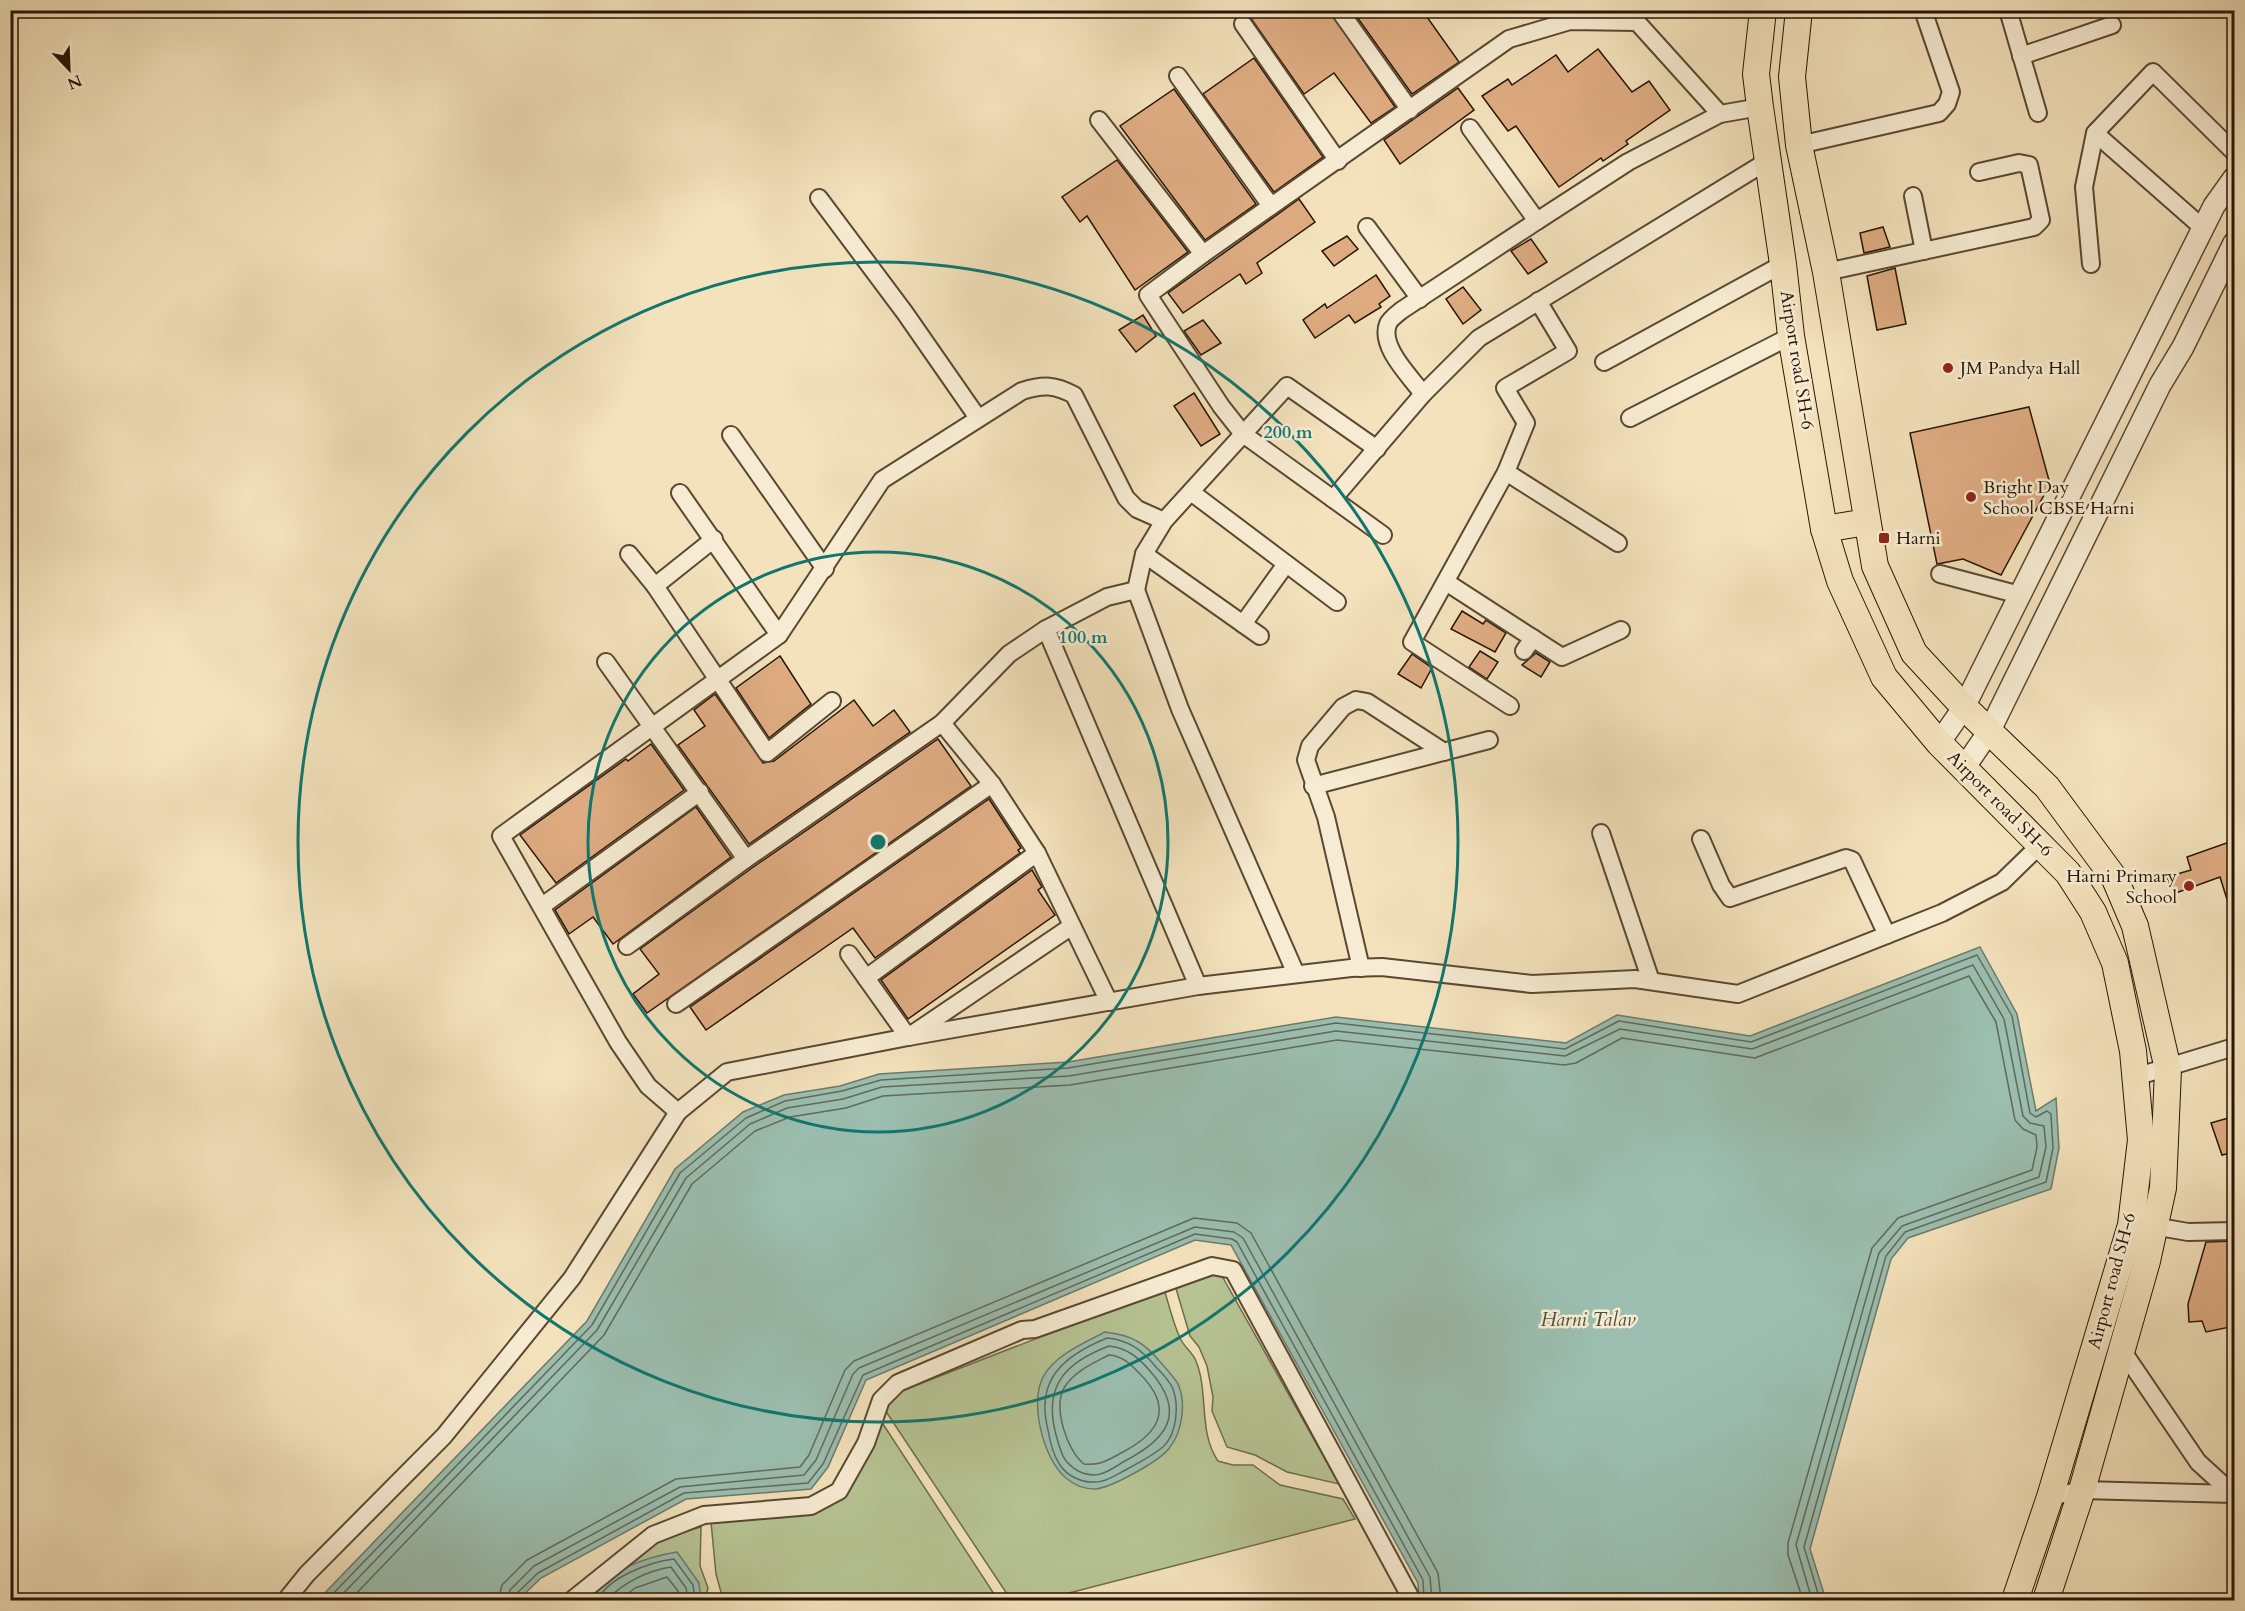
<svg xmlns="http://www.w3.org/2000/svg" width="2245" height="1611" viewBox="0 0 2245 1611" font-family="Cardo,serif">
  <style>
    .green { fill: #b7c494; stroke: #6f6c4c; stroke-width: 1.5 }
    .water { fill: #9bbeb0; stroke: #6d7a6b; stroke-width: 1.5 }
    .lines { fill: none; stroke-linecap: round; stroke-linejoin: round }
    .shore { stroke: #616a5a; stroke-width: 1.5 }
    .building { fill: #dfac82; stroke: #271504; stroke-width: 1.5 }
    .minor-casing { stroke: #5a4832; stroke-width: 20 }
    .tertiary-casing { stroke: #5a4832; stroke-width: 24 }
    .primary-casing { stroke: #271504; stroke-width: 28 }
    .minor { stroke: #f7ecd3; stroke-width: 16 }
    .tertiary { stroke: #f7ecd3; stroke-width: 21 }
    .primary { stroke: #f3e2bc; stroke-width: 26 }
    .ring { fill: none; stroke: #0f766e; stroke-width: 3 }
    .poi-dot { fill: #8f2418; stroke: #f7ecd3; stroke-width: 2 }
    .labels { text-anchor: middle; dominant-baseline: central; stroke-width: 5; stroke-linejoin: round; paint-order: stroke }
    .street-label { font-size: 18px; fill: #271504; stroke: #f7ecd3 }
    .poi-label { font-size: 18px; fill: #271504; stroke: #f7ecd3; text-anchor: start }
    .water-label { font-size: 20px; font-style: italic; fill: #505040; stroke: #f7ecd3 }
    .centre { fill: #0f766e; stroke: #f7ecd3; stroke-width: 3 }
    .ring-label { font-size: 18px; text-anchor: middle; font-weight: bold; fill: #0f766e; stroke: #f7ecd3; stroke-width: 5; stroke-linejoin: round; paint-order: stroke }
  </style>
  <rect width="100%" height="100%" fill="#f3e2bc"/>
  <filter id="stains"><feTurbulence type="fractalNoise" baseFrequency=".00333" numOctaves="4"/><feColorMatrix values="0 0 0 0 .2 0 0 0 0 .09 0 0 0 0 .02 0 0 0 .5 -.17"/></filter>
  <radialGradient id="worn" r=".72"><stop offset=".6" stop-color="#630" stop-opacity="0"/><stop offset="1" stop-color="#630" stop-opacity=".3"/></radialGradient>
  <g class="green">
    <polygon points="1216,1273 1222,1276 1339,1484 1287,1472 1255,1455 1227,1447 1212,1411 1213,1397 1207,1366 1199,1347 1190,1336 1175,1285"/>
    <path d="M1164,1289C1169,1305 1173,1323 1180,1338C1184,1347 1193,1353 1196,1361C1209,1393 1198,1432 1218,1461L1233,1465H1253L1280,1485L1343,1499L1355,1519L1042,1600H1011L883,1407L896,1393Z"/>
    <polygon points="881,1421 998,1600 719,1600 721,1592 716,1574 711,1522 814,1513"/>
    <polygon points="701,1527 700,1566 708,1588 705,1600 579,1600 654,1540"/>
  </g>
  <g class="water">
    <polygon points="1980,947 2017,1014 2036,1111 2056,1098 2059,1148 2051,1189 1908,1238 1891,1259 1810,1549 1826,1600 1419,1600 1418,1583 1231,1245 1195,1240 866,1380 828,1467 811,1489 686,1499 541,1578 518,1600 318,1600 587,1321 675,1169 743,1112 784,1095 840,1086 879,1074 1068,1062 1336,1017 1566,1043 1617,1015 1750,1036"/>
    <path d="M1105,1332C1132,1335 1145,1343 1162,1364C1167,1370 1176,1379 1179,1386C1186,1404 1182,1432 1170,1447C1162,1460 1111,1488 1095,1489C1084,1489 1074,1485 1066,1478C1044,1460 1029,1404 1043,1377C1055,1355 1084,1343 1105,1332Z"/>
    <path d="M677,1552L699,1583L701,1600H591C605,1570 647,1557 677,1552Z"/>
  </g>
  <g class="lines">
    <g class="shore">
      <path d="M1107,1338C1129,1340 1142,1350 1156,1367C1162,1373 1170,1382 1173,1389C1179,1405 1177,1433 1164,1446C1154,1455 1140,1462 1129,1468C1119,1473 1107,1482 1095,1482C1082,1483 1067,1476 1060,1465C1053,1455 1050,1442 1048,1430C1035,1380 1063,1356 1107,1338Z"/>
      <path d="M1109,1346C1127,1348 1138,1357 1150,1371C1188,1414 1166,1440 1123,1462C1115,1467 1104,1475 1094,1475C1083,1475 1073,1469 1066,1461C1060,1453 1058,1441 1055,1431C1044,1384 1067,1362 1109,1346Z"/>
      <path d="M1109,1355C1123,1356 1130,1364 1140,1374C1173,1407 1161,1432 1123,1452C1110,1459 1100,1466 1084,1464C1067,1451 1053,1408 1064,1388C1074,1371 1094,1363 1109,1355Z"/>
      <polyline points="327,1600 592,1325 680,1173 746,1118 785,1101 842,1091 881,1080 1068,1068 1336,1023 1565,1049 1619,1021 1751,1042 1977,955 2012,1016 2030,1113 2036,1117 2047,1111 2051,1114 2053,1148 2046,1182 1905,1232 1886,1256 1804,1547 1820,1600"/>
      <polyline points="337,1600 597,1330 686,1178 750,1124 787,1108 843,1099 882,1087 1069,1076 1336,1031 1565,1056 1620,1029 1752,1049 1973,965 2004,1019 2023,1116 2030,1123 2044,1126 2046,1147 2039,1177 1902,1226 1879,1253 1796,1545 1812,1600"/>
      <polyline points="350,1600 604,1335 692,1184 755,1131 790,1117 846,1108 883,1096 1070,1085 1337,1040 1564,1065 1576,1063 1622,1038 1755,1058 1969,976 1996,1022 2015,1120 2023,1129 2036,1135 2037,1147 2032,1170 1898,1218 1872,1248 1788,1543 1788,1555 1803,1600"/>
      <polyline points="498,1600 502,1585 527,1560 676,1479 800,1467 809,1455 845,1370 854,1361 1194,1218 1237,1223 1251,1233 1438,1573 1441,1600"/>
      <polyline points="507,1600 510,1590 534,1566 680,1487 804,1475 816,1460 853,1374 859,1368 1195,1227 1234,1232 1243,1238 1430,1577 1432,1600"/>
      <polyline points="514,1600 516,1594 538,1573 684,1493 808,1483 823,1464 863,1375 1195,1234 1232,1239 1237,1242 1423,1580 1424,1600"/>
      <path d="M598,1600C608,1577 650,1562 674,1559L693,1585L695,1600"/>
      <path d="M606,1600C624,1583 646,1571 671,1567L686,1588L688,1600"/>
      <polyline points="620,1600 635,1588 667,1577 678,1591 679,1600"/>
    </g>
  </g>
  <g class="building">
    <polygon points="1260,10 1329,10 1395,107 1371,123 1334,73 1304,94 1250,17"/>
    <polygon points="1352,10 1422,10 1459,62 1412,94"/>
    <polygon points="1598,49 1632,92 1649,81 1670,110 1626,141 1628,144 1603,161 1601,158 1559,187 1516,126 1508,131 1482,96 1508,79 1512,85 1556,55 1568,72"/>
    <polygon points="1254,58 1323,157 1274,192 1203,94"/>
    <polygon points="1458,88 1474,110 1400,164 1384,140"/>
    <polygon points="1174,89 1256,204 1205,240 1120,126"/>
    <polygon points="1117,160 1188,252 1135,290 1087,216 1080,222 1062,197"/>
    <polygon points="1299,199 1315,222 1257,263 1262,273 1246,284 1240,274 1183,313 1168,293"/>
    <polygon points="1883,227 1890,247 1864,253 1860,233"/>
    <polygon points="1347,236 1358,249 1334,266 1322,251"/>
    <polygon points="1531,239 1547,262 1528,274 1511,251"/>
    <polygon points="1895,268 1906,324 1877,330 1867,276"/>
    <polygon points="1376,275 1390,296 1379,304 1381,307 1355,323 1349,315 1315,338 1303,320 1325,304 1327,308"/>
    <polygon points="1463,287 1481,310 1463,324 1446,299"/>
    <polygon points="1143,315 1156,336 1136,352 1119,330"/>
    <polygon points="1203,320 1221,343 1201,355 1184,331"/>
    <polygon points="1194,393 1220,434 1201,446 1174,406"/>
    <polygon points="2029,407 2050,484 2001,575 1963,559 1937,564 1910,433"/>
    <polygon points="1462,611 1483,624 1486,620 1506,633 1495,652 1451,629"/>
    <polygon points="1480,651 1498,662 1487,679 1469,667"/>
    <polygon points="1536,653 1550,662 1541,677 1522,665"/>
    <polygon points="1412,654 1432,668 1421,688 1398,674"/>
    <polygon points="780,656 811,704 769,738 736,688"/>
    <polygon points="715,694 763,763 774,761 854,700 873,726 894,710 910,732 749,844 678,745 705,726 694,710"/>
    <polygon points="938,739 971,786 647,1013 633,994 659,974 640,949 752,868"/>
    <polygon points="651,744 684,790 556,883 520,835 626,759 628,761"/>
    <polygon points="989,799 1021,848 1018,850 1020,853 875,958 853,928 706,1030 690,1007"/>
    <polygon points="696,807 731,857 613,944 593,917 569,934 555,910"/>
    <polygon points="2235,840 2235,911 2231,912 2220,877 2173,894 2167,877 2191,870 2187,857"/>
    <polygon points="1032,870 1042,887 1038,890 1055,915 908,1019 881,980"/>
    <polygon points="2235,1116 2235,1152 2222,1155 2211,1123"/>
    <polygon points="2235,1241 2235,1326 2206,1332 2202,1321 2189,1322 2188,1304 2206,1242"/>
  </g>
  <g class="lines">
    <defs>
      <g id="minor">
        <polyline points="1339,10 1410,110"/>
        <polyline points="2008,10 2038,113"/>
        <polyline points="1243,24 1338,161"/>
        <polyline points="2021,56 2112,25"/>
        <polyline points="1178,76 1271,206"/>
        <polyline points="1099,120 1203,254"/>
        <polyline points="1470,128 1537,221 1628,162 1720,114 1760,107"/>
        <polyline points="2095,133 2203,228"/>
        <polyline points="1799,145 1939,113 1947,104 1951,92 1924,13"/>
        <polyline points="1913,196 1924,251"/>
        <polyline points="819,198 905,313 978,418"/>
        <polyline points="1367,227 1420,299"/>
        <polyline points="2091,264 2084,187 2095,133 2153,72 2234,152"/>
        <polyline points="1826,272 2034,227 2041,220 2029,165 2019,163 1979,172"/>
        <polyline points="1604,362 1783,264"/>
        <path d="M1423,394C1411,377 1379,347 1388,324C1390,319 1397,314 1402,310L1537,221"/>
        <polyline points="1630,418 1791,336"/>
        <polyline points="731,435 825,569"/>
        <polyline points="1506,472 1618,543"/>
        <polyline points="1191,492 1337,602"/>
        <polyline points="680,493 779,635"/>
        <polyline points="1333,499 1423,394 1479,338 1769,160"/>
        <polyline points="1383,535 1243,434 1221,406 1148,295 1203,254 1509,39 1570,21 1637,22 1720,114"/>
        <polyline points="629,554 655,586 767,753 832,701"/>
        <polyline points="1144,554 1260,636"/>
        <polyline points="1940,574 2020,595"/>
        <polyline points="1446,582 1562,657 1621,630"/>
        <polyline points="655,586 714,539"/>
        <polyline points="1136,590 1180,709 1296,974"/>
        <polyline points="1243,624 1286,564"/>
        <polyline points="1046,629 1198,986"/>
        <polyline points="1524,651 1533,638"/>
        <polyline points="606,662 746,859"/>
        <polyline points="1510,706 1412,642 1506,472 1526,423 1505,388 1568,351 1538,301"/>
        <polyline points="942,723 992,784 1037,853 1109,1002"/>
        <polyline points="1313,786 1489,740"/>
        <polyline points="1601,833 1651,981"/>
        <polyline points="1701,839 1721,885 1730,898 1846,858 1852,860 1887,935"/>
        <polyline points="542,906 700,792"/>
        <path d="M1072,926L908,1037L727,1072L678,1112L648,1086L618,1042L501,836L779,635L882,480L1022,391C1044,384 1055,385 1074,395L1126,498L1137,509L1164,521"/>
        <polyline points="627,946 746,859 942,723 1009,654 1046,629 1107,597 1136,590 1144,554 1164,521 1287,386 1377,449"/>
        <polyline points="849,954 908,1037 1198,986 1351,968 1382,967 1532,984 1635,979 1738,994 1942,913 2002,882 2041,844"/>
        <polyline points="1361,968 1326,817 1306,760 1310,746 1343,707 1356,700 1367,702 1444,752"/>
        <polyline points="866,978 1037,853"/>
        <polyline points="676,1004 992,784"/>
        <polyline points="2135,1077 2234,1047"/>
        <polyline points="2147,1225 2188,1232 2234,1231"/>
        <polyline points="2122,1350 2198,1462 2233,1494"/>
        <polyline points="2050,1497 2082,1490 2234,1494"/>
        <polyline points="286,1600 307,1574 444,1436 572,1278 678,1112"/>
        <polyline points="572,1600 653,1535 704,1515 811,1506 839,1491 866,1443 881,1400 898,1383 1022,1330 1035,1329 1212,1266 1233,1270 1412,1600"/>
      </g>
      <g id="tertiary">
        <polyline points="1939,743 1964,707 2214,206 2234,178"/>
        <polyline points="1964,768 1990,730 2160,385 2183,347 2234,243"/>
      </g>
      <g id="primary">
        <polyline points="1763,10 1756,74 1760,107 1783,264 1791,336 1824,529 1840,581 1884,677 1939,743 2068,873 2093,912 2115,963 2133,1051 2141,1140 2131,1225 2050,1497 2015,1600"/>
        <polyline points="1799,10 1792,77 1799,145 1826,272 1875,566 1914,653 1964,707 2047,787 2115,879 2135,926 2168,1069 2163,1188 2147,1261 2082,1490 2046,1600"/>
        <polyline points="1824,529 1867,522"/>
      </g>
    </defs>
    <use href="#minor" class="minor-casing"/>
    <use href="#tertiary" class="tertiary-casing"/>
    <use href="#primary" class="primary-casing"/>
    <use href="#minor" class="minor"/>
    <use href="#tertiary" class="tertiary"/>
    <use href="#primary" class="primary"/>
  </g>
  <g class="ring">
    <circle cx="878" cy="842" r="290"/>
    <circle cx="878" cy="842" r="580"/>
  </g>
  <g class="poi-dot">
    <circle cx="1948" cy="368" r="6"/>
    <circle cx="1971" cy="497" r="6"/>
    <rect x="1878" y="532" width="12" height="12" rx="3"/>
    <circle cx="2189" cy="886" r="6"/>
  </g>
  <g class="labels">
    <g class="street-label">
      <text transform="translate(1797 360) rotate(81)">Airport road SH-6</text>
      <text transform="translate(2000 804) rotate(45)">Airport road SH-6</text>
      <text transform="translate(2112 1281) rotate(-75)">Airport road SH-6</text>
    </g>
    <g class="poi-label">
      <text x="1960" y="368">JM Pandya Hall</text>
      <text x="1983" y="487">Bright Day<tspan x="1983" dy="21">School CBSE Harni</tspan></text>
      <text x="1896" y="538">Harni</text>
      <text x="2177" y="876" text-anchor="end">Harni Primary<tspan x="2177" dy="21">School</tspan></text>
    </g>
    <g class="water-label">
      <text x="1588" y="1319">Harni Talav</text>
    </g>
  </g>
  <circle cx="878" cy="842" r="9" class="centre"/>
  <g class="ring-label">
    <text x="1288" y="438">200 m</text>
    <text x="1083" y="643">100 m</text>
  </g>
  <rect width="2245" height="1611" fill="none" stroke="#f3e2bc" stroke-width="36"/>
  <rect x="12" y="12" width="2221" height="1587" fill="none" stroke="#271504" stroke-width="3"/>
  <rect x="18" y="18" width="2209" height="1575" fill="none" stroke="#271504" stroke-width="1.5"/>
  <g transform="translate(69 69) rotate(157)" stroke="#f7ecd3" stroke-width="4.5" paint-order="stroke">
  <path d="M0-4.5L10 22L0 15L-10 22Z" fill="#271504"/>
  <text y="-9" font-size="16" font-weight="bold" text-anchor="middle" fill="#271504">N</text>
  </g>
  <rect width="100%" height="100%" filter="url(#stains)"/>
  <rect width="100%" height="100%" fill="url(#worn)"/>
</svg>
